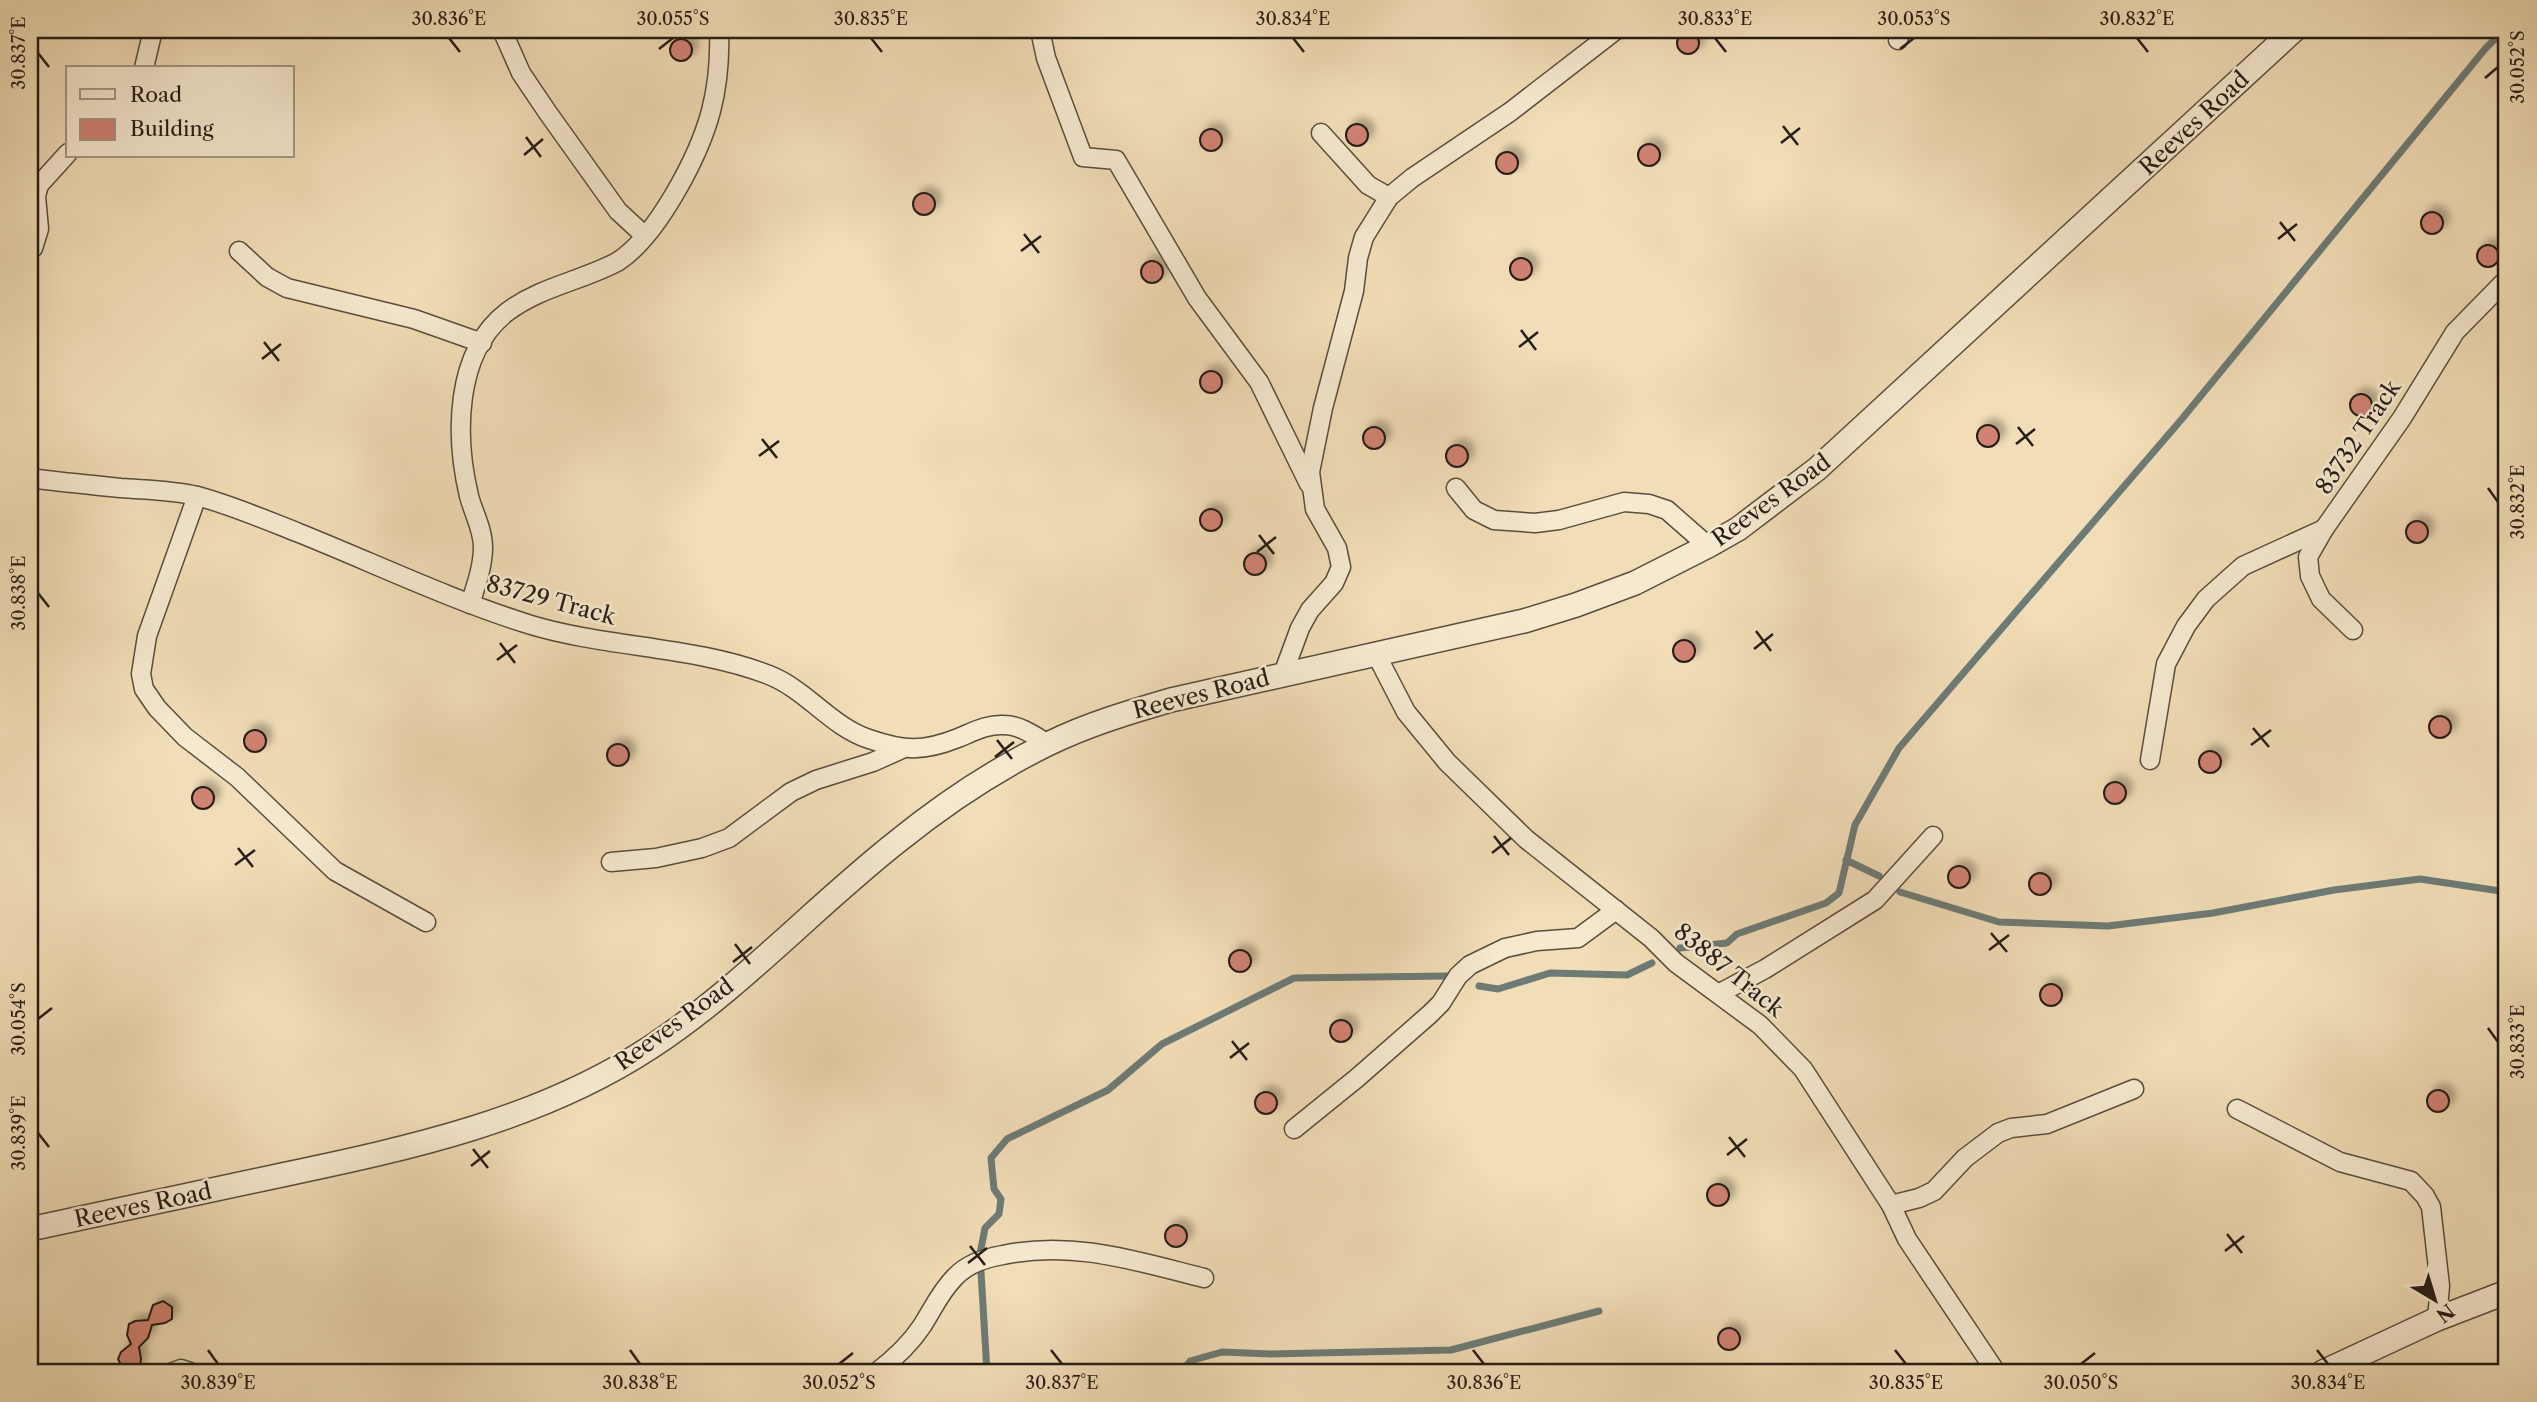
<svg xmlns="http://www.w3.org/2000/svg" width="2537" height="1402" viewBox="0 0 2537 1402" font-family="'Libre Caslon Text',serif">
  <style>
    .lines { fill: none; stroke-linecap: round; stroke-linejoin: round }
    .stream { stroke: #6d7b76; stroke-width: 7 }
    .building { fill: #d08273; stroke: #261d15; stroke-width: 2; filter: url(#shadow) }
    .minor-casing { stroke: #594d3e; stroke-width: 21 }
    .tertiary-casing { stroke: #594d3e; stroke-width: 26 }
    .minor { stroke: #f6e9d0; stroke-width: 18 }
    .tertiary { stroke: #f6e9d0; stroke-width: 23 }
    .ticks { fill: none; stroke: #261d15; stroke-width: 2.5 }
    .labels { text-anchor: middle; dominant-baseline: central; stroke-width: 5; stroke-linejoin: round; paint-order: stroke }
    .street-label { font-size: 23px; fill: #261d15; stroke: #f6e9d0 }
    .neatline { fill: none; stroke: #261d15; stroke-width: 2.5 }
    .ticks-label { font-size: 18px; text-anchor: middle; fill: #261d15 }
  </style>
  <defs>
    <filter id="shadow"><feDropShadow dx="6" dy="-6" stdDeviation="3.5" flood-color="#0004"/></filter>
  </defs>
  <rect width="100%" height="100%" fill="#f1ddb7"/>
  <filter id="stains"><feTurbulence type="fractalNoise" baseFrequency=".00286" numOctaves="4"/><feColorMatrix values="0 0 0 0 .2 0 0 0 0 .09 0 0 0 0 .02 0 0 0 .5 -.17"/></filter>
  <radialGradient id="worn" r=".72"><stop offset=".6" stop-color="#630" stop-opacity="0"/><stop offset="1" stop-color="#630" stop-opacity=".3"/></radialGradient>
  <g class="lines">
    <g class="stream">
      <polyline points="1846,860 1879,876"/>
      <polyline points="1900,892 1999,922 2108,926 2213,913 2334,890 2420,879 2507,892"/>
      <polyline points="1680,948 1727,943 1737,934 1826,903 1839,893 1855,825 1899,748 2181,420 2485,49 2504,30"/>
      <polyline points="1479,986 1498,989 1550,973 1627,975 1652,963"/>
      <polyline points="980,1254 985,1228 999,1214 1001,1199 994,1189 991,1158 1007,1139 1108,1090 1162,1044 1294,978 1447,976"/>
      <polyline points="981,1272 987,1372"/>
      <polyline points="1182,1372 1190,1361 1222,1352 1270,1354 1451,1350 1599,1311"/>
    </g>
  </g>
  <g class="building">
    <circle cx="1688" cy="43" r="11"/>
    <circle cx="681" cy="50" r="11"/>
    <circle cx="1357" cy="135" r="11"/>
    <circle cx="1211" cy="140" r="11"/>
    <circle cx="1649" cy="155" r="11"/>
    <circle cx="1507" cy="163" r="11"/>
    <circle cx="924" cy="204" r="11"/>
    <circle cx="2432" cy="223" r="11"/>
    <circle cx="2488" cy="256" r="11"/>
    <circle cx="1521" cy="269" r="11"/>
    <circle cx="1152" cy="272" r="11"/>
    <circle cx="1211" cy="382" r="11"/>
    <circle cx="2361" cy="405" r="11"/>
    <circle cx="1988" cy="436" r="11"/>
    <circle cx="1374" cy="438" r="11"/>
    <circle cx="1457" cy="456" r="11"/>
    <circle cx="1211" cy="520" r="11"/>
    <circle cx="2417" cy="532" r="11"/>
    <circle cx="1255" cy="564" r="11"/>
    <circle cx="1684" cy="651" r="11"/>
    <circle cx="2440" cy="727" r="11"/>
    <circle cx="255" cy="741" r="11"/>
    <circle cx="618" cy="755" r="11"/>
    <circle cx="2210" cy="762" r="11"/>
    <circle cx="2115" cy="793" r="11"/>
    <circle cx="203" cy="798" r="11"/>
    <circle cx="1959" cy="877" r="11"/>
    <circle cx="2040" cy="884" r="11"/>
    <circle cx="1240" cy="961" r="11"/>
    <circle cx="2051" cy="995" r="11"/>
    <circle cx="1341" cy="1031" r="11"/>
    <circle cx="2438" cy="1101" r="11"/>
    <circle cx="1266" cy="1103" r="11"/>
    <circle cx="1718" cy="1195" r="11"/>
    <circle cx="1176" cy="1236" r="11"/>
    <polygon points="163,1301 172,1307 172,1319 165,1323 152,1325 148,1338 139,1347 141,1359 140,1366 134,1371 123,1369 118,1359 121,1352 131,1344 127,1335 129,1324 135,1321 148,1320 153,1305"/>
    <circle cx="1729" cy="1339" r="11"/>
  </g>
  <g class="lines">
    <defs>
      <g id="minor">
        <polyline points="502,30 521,73 548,113 618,211 645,236"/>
        <polyline points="1040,30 1046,58 1083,157 1116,160 1197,298 1259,382 1309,484"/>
        <polyline points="1898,40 1901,30"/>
        <polyline points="144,68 153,30"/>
        <polyline points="1321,133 1368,185 1389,197"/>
        <polyline points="33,248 39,229 36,196 39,185 68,153"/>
        <polyline points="239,251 267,277 287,288 414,319 482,343"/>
        <path d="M30,478C60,482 91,485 121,488C147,490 172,490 197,496C231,505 266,520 299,533C376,564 451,600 531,625C608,648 695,646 769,675C807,690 830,726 869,739C904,751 923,752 958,738C973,732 987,724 1004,725C1020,725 1035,736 1048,744"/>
        <polyline points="1456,488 1474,510 1494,520 1535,523 1559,520 1624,502 1649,504 1667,510 1708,546"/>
        <polyline points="197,496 147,636 141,674 144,689 157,708 185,737 237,777 335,871 426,922"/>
        <path d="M470,604C476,586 483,566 483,547C483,529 473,512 469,496C455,437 454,353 507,312C540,287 581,281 617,262C657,237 699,156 711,111C718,84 720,57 719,30"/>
        <polyline points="2353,630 2321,599 2310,576 2308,557 2324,529 2402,418 2455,332 2507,279"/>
        <polyline points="1376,654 1406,712 1447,762 1526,839 1651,938 1676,963 1760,1025 1803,1069 1891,1205 1907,1239 1996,1372"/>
        <polyline points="1283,674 1300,628 1310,610 1334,583 1341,567 1337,548 1315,509 1310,472 1323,408 1354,291 1358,258 1364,237 1389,197 1412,178 1510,112 1616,30"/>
        <polyline points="2150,760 2166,664 2186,626 2206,599 2243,566 2324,529"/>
        <polyline points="611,862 656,858 702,848 729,838 791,792 816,780 873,762 902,749"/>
        <polyline points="1720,993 1765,969 1875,900 1933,836"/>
        <polyline points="2237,1109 2340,1162 2411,1181 2425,1196 2431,1207 2440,1286 2437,1319"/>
        <polyline points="1294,1129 1357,1078 1430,1014 1441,1003 1458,976 1470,965 1505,948 1537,941 1578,938 1616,910"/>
        <polyline points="1891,1205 1919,1198 1934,1191 1965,1158 1998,1133 2011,1128 2047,1124 2134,1089"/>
        <polyline points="173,1372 181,1369 190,1372"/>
        <path d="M877,1372C894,1359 910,1344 922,1326C933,1309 940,1292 955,1277C967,1264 985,1258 1003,1255C1072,1240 1136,1261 1204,1278"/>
      </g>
      <g id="tertiary">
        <path d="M30,1229C114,1211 198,1193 282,1175C410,1148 540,1120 651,1047C741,988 814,907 898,841C945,803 996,769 1050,743C1089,724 1130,712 1171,700L1524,621L1576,605L1635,583L1708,546L1738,529L1817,469L2294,30"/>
        <polyline points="2323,1372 2437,1319 2507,1292"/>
      </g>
    </defs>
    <use href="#minor" class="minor-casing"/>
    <use href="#tertiary" class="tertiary-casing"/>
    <use href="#minor" class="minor"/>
    <use href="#tertiary" class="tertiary"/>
  </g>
  <path class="ticks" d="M449,38L460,52M871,38L882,52M1293,38L1304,52M1715,38L1726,52M2137,38L2148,52M659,49L673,38M1900,49L1914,38M38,53L49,67M2485,78L2498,67M1783,126L1798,145M526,137L541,157M1781,143L1800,128M524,155L543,139M2280,222L2295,241M1024,234L1039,253M2278,239L2297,224M1021,251L1041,236M1521,330L1536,350M264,342L279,361M1519,347L1538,332M262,359L281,344M2018,427L2033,446M762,439L777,458M2016,444L2035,429M759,456L779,441M2488,488L2498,502M1259,535L1274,554M1257,552L1276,537M38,593L49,607M1756,631L1771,651M500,643L515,663M1754,649L1773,634M497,660L517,645M2253,728L2269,747M997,740L1012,759M2251,745L2271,730M995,757L1014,742M1494,836L1509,855M238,848L253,867M1492,853L1511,838M235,865L255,850M1991,933L2007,952M735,944L750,964M1989,950L2009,935M733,962L752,947M38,1019L52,1008M2488,1028L2498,1042M1232,1041L1247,1060M1230,1058L1249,1043M38,1133L49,1147M1729,1137L1745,1157M473,1149L488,1168M1727,1155L1747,1139M471,1166L490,1151M2227,1234L2242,1253M970,1246L985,1265M2225,1251L2244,1236M968,1263L987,1248M208,1350L218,1364M630,1350L640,1364M1051,1350L1062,1364M1473,1350L1484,1364M1895,1350L1906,1364M2317,1350L2328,1364M839,1364L853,1353M2081,1364L2095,1353"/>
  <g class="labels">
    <g class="street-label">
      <text transform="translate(2194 123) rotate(-43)">Reeves Road</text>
      <text transform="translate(2358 437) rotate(-56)">83732 Track</text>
      <text transform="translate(1771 500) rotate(-36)">Reeves Road</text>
      <text transform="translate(551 600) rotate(15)">83729 Track</text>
      <text transform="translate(1201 694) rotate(-14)">Reeves Road</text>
      <text transform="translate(1729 970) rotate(39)">83887 Track</text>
      <text transform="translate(674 1024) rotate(-36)">Reeves Road</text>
      <text transform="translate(143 1205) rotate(-12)">Reeves Road</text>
    </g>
  </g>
  <rect width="2537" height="1402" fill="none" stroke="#f1ddb7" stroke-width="77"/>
  <rect x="66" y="66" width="228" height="91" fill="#f6e9d0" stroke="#a39785" stroke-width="2"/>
  <rect x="80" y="89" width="35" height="10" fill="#f6e9d0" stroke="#a39785" stroke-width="2"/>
  <text x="130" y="102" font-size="21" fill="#261d15">Road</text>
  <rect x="80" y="119" width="35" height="21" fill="#d08273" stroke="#a39785" stroke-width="2"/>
  <text x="130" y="136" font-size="21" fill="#261d15">Building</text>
  <g transform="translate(2435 1300) rotate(142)" stroke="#f6e9d0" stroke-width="5" paint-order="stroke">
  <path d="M0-5L12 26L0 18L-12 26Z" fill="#261d15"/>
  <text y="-10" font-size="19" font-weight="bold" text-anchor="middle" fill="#261d15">N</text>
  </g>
  <rect x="38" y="38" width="2460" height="1326" class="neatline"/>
  <g class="ticks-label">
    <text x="449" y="25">30.836°E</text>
    <text x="673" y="25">30.055°S</text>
    <text x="871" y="25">30.835°E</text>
    <text x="1293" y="25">30.834°E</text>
    <text x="1715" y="25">30.833°E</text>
    <text x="1914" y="25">30.053°S</text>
    <text x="2137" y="25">30.832°E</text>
    <text transform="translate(19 53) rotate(-90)" y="6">30.837°E</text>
    <text transform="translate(2518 67) rotate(-90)" y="6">30.052°S</text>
    <text transform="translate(2518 502) rotate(-90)" y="6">30.832°E</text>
    <text transform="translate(19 593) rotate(-90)" y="6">30.838°E</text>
    <text transform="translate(19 1019) rotate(-90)" y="6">30.054°S</text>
    <text transform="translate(2518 1042) rotate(-90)" y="6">30.833°E</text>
    <text transform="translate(19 1133) rotate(-90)" y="6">30.839°E</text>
    <text x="218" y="1389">30.839°E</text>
    <text x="640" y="1389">30.838°E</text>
    <text x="839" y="1389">30.052°S</text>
    <text x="1062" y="1389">30.837°E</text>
    <text x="1484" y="1389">30.836°E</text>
    <text x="1906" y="1389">30.835°E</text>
    <text x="2081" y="1389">30.050°S</text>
    <text x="2328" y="1389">30.834°E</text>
  </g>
  <rect width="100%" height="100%" filter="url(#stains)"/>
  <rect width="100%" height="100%" fill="url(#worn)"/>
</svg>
